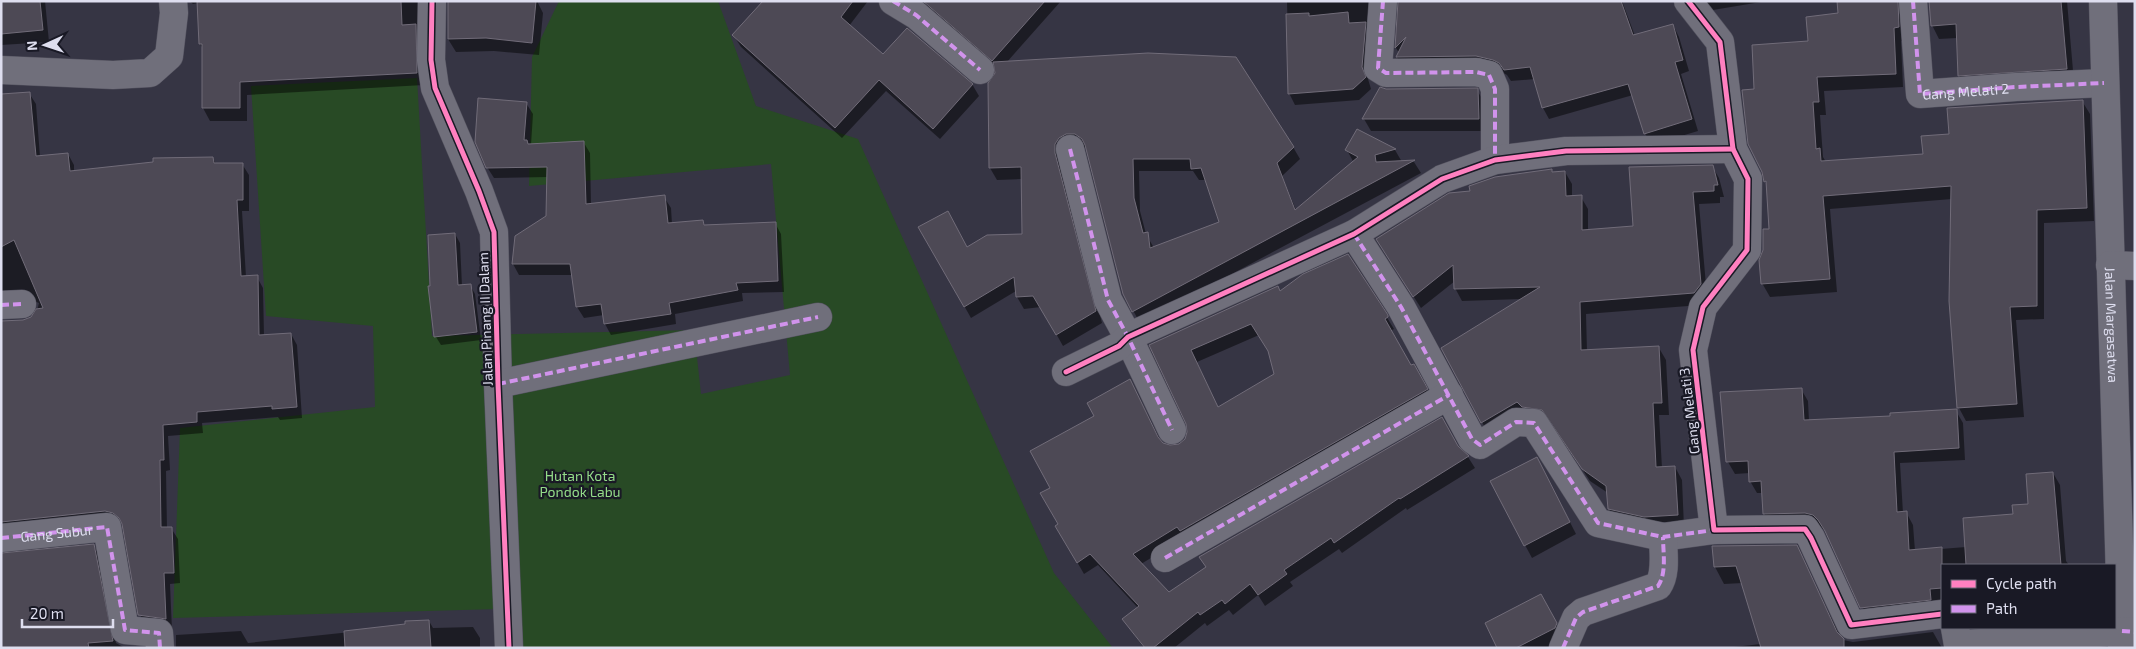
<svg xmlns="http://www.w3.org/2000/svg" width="2136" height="649" viewBox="0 0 2136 649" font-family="'Exo 2',sans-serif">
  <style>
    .green { fill: #284a25 }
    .shadow { fill: #0007; fill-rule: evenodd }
    .building { fill: #4d4955; stroke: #716c79; fill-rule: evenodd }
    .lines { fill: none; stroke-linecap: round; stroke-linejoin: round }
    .minor-casing { stroke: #52515e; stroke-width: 29 }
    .minor { stroke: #706f7b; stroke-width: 28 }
    .quiet { stroke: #d193ec; stroke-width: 4; stroke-dasharray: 8 4; stroke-linecap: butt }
    .cycleway-casing { stroke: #191925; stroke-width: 8 }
    .cycleway { stroke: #ff80c0; stroke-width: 5 }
    .labels { text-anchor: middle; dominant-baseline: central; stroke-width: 4.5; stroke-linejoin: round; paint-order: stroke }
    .street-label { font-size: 14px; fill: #dedeef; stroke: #191925 }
    .park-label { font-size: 14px; fill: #94dc89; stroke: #191925 }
  </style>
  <rect width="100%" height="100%" fill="#363544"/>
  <polygon class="green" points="559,1 718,1 756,106 858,139 1054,573 1113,648 503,648 499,609 173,618 180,428 375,407 373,326 266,316 251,86 417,78 432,336 694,330 701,394 790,375 771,164 529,186 532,57"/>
  <g class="shadow">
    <polygon points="1,1 45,1 49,42 1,45"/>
    <polygon points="190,1 431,1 424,85 247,95 247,121 210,121 203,108 203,49 200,44 198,3 193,4"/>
    <polygon points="449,1 537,1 543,13 539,55 494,51 456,52 448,39"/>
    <polygon points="764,1 868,1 849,26 883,56 972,84 979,96 940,139 886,91 842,138 741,47 734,36"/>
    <path d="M913,1H1061L1007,62L1293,147L1300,159L1282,176L1296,210L1354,163L1347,150L1357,131L1395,150L1402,162H1414L1421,173L1140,323L1124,294L1087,149L1082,146L1061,166L1102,323L1063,346L1041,307L1024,309L1017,297L1016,291L971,318L920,228L967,248L1024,236L1022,179L997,180L990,168L996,68L932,13ZM1139,171H1193L1199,180H1206L1220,222L1154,248L1146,234L1140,211Z"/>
    <polygon points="1287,1 1379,1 1373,12 1368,79 1371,89 1359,100 1295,105 1289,93"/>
    <polygon points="1400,1 1622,1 1635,36 1673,25 1679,37 1689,71 1681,74 1698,131 1651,145 1645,133 1633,95 1549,119 1543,108 1535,79 1511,81 1507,75 1500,71 1403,68 1397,57 1399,53 1396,48"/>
    <polygon points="1705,1 1767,1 1713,10"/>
    <polygon points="1839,1 1912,1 1906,40 1901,41 1903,87 1824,91 1826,115 1820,115 1823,157 1826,162 1924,155 1950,135 2082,101 2090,114 2094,221 2044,223 2044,319 2016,320 2024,417 1966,421 1959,408 1952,199 1830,209 1837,292 1770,297 1762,283 1770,230 1767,185 1765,181 1755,90 1839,15"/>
    <polygon points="1929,1 2067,1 2074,82 1967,89 1959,75 1957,38 1939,39 1932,25"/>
    <polygon points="1386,90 1477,90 1484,102 1486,131 1371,131 1364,119"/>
    <polygon points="29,93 36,104 40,157 68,154 74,165 74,172 213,158 216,164 242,164 249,175 249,211 242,211 246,277 257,277 263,288 264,336 291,334 297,345 302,418 280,420 278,417 202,423 203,433 168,436 170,470 166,471 167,528 171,528 178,539 180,583 170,584 172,630 146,626 140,615 124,526 120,523 112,522 1,535 1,322 23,321 32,318 37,311 39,303 29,299 1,302 1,96"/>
    <polygon points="526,103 533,114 531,145 584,143 590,153 591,205 664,197 671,208 672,224 703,221 705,226 775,223 781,234 784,292 742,293 743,301 675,314 676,324 611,335 605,324 604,315 584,318 577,307 573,275 519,275 513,264 547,217 548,177 494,178 487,167"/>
    <polygon points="1712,166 1719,178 1724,197 1720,197 1720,203 1699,204 1707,297 1701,305 1586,314 1587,351 1659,348 1666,360 1669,415 1659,415 1662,468 1675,467 1682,480 1684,527 1616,521 1609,509 1608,493 1590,481 1551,422 1530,419 1489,435 1442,348 1522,299 1462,301 1455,288 1455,281 1421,308 1384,251 1471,192 1551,170 1553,173 1565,172 1572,184 1572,197 1581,197 1588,209 1588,231 1635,227"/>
    <polygon points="455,234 460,243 462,286 470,285 475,294 481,340 441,345 436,337"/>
    <path d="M1278,287L1281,292L1386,316L1394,329L1390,331L1411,367L1420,377L1433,401L1184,538L1141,564L1169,593L1458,448L1468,457L1475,468L1407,510L1406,508L1342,553L1339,549L1290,582L1293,586L1265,606L1258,595L1233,615L1229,610L1207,626L1205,623L1174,648H1144L1124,620L1138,608L1098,565L1084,574L1057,527L1060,525L1051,488L1095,416L1130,380L1162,444L1170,447L1180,445L1186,440L1189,432L1187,423L1151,345ZM1259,335L1269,351L1275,375L1218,409L1197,362Z"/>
    <polygon points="1801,389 1808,401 1809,421 1891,417 1956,411 1963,423 1965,460 1900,463 1903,513 1906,512 1913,525 1915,551 1966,547 2030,506 2053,473 2060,485 2066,561 2069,565 1942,565 1942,600 1937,600 1938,611 1869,620 1826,532 1821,527 1813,525 1771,526 1764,513 1763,493 1757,493 1750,481 1750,473 1735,474 1728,462 1721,393"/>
    <polygon points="1544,471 1576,534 1532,558 1525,545"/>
    <polygon points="93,545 100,556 116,643 123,647 134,648 7,648"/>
    <polygon points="1796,546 1840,636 1843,640 1853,642 1933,632 1942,648 1725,648 1761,644 1743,583 1724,584 1715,567 1714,547"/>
    <polygon points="1548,608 1563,637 1561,640 1547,648 1498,648"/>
    <polygon points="429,621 433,628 473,627 480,638 480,648 176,648 176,635 241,631 248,643 407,626"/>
  </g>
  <g class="building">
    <polygon points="1,1 40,1 43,30 1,34"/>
    <polygon points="197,1 401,1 402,25 416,24 417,73 240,82 240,108 202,108 202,44 199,44"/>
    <polygon points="448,1 536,1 532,43 486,38 448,39"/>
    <polygon points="763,1 853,1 841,17 883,54 907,28 973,84 933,129 879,80 835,128 732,35"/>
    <polygon points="923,1 1045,1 992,61"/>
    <polygon points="1398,1 1621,1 1633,35 1673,24 1683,60 1675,62 1692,119 1644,134 1628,84 1542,108 1530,67 1504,70 1499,63 1493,60 1476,56 1396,57 1406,37 1395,48"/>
    <polygon points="1837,1 1898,1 1899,27 1894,28 1896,74 1817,77 1819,102 1813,102 1816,149 1820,148 1821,161 1923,154 1921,136 1949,134 1947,108 2083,100 2087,208 2037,210 2037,306 2010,307 2017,404 1957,408 1949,301 1951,186 1823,196 1830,279 1761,284 1759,260 1763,250 1763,229 1769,229 1766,181 1764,182 1762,172 1748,144 1742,90 1754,89 1752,45 1808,41 1806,17 1838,13"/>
    <polygon points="1929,1 2061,1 2067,69 1958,76 1956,24 1931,26"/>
    <polygon points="1348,12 1349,23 1366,22 1362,67 1366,77 1353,89 1288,94 1286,14 1309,13 1309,16"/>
    <path d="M1148,53L1236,57L1294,147L1277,163L1295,210L1358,157L1345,150L1357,129L1396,149L1375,155L1376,162L1415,160L1132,312L1123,294L1085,145L1082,139L1075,134H1066L1059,138L1055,144V153L1096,311L1056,335L1033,296L1016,297L1014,277L964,307L918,227L948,211L967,247L987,235L1022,234L1021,167L989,168L988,83L995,73L993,62ZM1133,159H1190L1191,169L1201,168L1219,222L1150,248L1148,232L1143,233L1134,198Z"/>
    <polygon points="1380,87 1386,89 1478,88 1479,119 1362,119"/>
    <polygon points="30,92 36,156 68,153 70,171 153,162 153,158 213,157 214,163 243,163 243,200 237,200 241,276 258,275 259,335 291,333 297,407 272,409 272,406 197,412 197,422 163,425 164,460 160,460 161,527 172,527 174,573 164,573 166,619 138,615 122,524 119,518 113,513 105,511 1,522 1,321 23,320 31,317 36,309 43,308 14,240 1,247 1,94"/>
    <polygon points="478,98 527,102 524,140 527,140 528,144 584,141 586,204 665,195 668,223 703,220 704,225 776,222 778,281 736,283 738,290 669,303 671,314 604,324 601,304 576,307 570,264 512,264 515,236 546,216 547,167 486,168 475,142"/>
    <polygon points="1713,165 1718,185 1714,185 1714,191 1693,192 1701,284 1694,293 1580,302 1581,350 1659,346 1662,403 1653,403 1656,467 1675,466 1678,515 1644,517 1608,509 1606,486 1582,469 1542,410 1522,407 1517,402 1481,423 1441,348 1540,287 1454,289 1453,265 1413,297 1376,239 1449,193 1470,191 1469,186 1495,177 1552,169 1552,172 1565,171 1566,196 1582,195 1582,230 1633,226 1629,167"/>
    <polygon points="455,233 458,285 471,284 477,332 434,337 428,286 430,286 428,235"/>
    <path d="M1348,254L1388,315V317L1385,319L1411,365L1414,364L1428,389L1180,531L1177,527L1133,554L1169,592L1206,567L1199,557L1442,417L1458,446L1469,456L1400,499L1399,498L1334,543L1331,538L1284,570L1287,574L1258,595L1250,584L1225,604L1222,600L1200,615L1198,612L1153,648H1145L1122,619L1139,606L1090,554L1077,563L1055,526L1058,524L1040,493L1050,488L1030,451L1094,416L1087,403L1130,379L1158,437L1163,443L1170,445L1179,444L1185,439L1187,432L1186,424L1149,345L1278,286L1280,291L1303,274ZM1251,324L1268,351L1274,374L1218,407L1191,350Z"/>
    <polygon points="1802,388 1804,420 1890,416 1890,413 1957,409 1959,448 1894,452 1897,512 1907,511 1909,550 1942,547 1942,588 1930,589 1931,600 1860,608 1825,531 1818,520 1813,515 1805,513 1763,514 1761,481 1749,482 1748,461 1726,462 1720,392"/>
    <polygon points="1537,457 1570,522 1524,546 1490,481"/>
    <polygon points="2053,472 2061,565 1966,565 1963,518 2013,514 2012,505 2028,504 2026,474"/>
    <polygon points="94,544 113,641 88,643 89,648 1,648 1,553"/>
    <polygon points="1797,545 1837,632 1844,639 1844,648 1761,648 1736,566 1714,567 1712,546"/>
    <polygon points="1541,594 1557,623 1555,628 1516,648 1497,648 1485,623"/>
    <polygon points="429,620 431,648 345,648 344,631 405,624 405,621"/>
  </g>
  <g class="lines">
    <defs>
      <g id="minor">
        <polyline points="432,1 431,60 435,88 479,191 494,232 498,384 509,648"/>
        <polyline points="893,1 916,15 980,70"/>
        <polyline points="1383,1 1378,68 1386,73 1476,72 1489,75 1495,89 1495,160"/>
        <polyline points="1688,1 1720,42 1733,149 1748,179 1747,250 1703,307 1693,350 1714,530 1805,529 1811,538 1851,625 1942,614"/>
        <polyline points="1913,1 1920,94 2016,87 2104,83"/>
        <path id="s1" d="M2103,1L2122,648"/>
        <polyline points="1,70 113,75 150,73 169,56 174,13 173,1"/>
        <polyline points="1070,149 1108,300 1128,337 1172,430"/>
        <polyline points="1354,234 1401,307 1472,439 1480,445 1516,422 1534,423 1598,523 1663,537 1714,530"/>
        <polyline points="2110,265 2135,266"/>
        <polyline points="1,305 22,304"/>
        <polyline points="1066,372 1119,346 1128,337 1354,234 1442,179 1495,160 1566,151 1733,149"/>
        <polyline points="498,384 818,317"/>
        <polyline points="1,538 107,527 125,630 159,633 160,648"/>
        <polyline points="1165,558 1449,395"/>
        <polyline points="1955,628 1958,645 2122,631 2135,632"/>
        <path d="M1563,648L1576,618L1583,612L1658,586C1667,573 1663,552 1663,537"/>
      </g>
    </defs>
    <use href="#minor" class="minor-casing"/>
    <use href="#minor" class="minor"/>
    <g class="quiet">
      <polyline points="893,1 916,15 980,70"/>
      <polyline points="1383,1 1378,68 1386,73 1476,72 1489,75 1495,89 1495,160"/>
      <path id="s2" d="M1913,1L1920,94L2016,87L2104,83"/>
      <polyline points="1070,149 1108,300 1128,337 1172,430"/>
      <polyline points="1354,234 1401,307 1472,439 1480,445 1516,422 1534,423 1598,523 1663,537 1714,530"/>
      <polyline points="1,305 22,304"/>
      <polyline points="498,384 818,317"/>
      <path id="s3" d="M1,538L107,527L125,630L159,633L160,648"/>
      <polyline points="1165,558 1449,395"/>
      <polyline points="2122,631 2135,632"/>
      <path d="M1563,648L1576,618L1583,612L1658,586C1667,573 1663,552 1663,537"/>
    </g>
    <defs>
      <g id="cycleway">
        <polyline points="432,1 431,60 435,88 479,191 494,232 498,384 509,648"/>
        <polyline points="1688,1 1720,42 1733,149 1748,179 1747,250 1703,307 1693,350 1714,530 1805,529 1811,538 1851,625 1942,614"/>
        <polyline points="1066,372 1119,346 1128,337 1354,234 1442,179 1495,160 1566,151 1733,149"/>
      </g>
    </defs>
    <use href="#cycleway" class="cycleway-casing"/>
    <use href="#cycleway" class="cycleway"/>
  </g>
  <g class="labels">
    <g class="street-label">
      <text stroke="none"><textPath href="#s2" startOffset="139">Gang Melati 2</textPath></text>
      <text transform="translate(485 319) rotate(-92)">Jalan Pinang II Dalam</text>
      <text stroke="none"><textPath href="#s1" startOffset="324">Jalan Margasatwa</textPath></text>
      <text transform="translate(1689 411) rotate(-97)">Gang Melati 3</text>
      <text stroke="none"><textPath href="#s3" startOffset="56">Gang Subur</textPath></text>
    </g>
    <g class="park-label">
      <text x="580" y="475">Hutan Kota<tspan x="580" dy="16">Pondok Labu</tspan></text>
    </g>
  </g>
  <rect width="2136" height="649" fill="none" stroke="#dedeef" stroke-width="5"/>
  <rect x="1941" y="564" width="175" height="65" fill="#191925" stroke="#686876"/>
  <rect x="1951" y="580" width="25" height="8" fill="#ff80c0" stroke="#686876"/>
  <text x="1986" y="589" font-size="15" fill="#dedeef">Cycle path</text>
  <rect x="1951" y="605" width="25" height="8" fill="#d193ec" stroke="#686876"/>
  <text x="1986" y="614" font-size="15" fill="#dedeef">Path</text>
  <g transform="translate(45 45) rotate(267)" stroke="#191925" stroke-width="4" paint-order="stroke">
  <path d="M0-4L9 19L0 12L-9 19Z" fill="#dedeef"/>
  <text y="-8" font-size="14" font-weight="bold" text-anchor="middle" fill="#dedeef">N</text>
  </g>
  <path d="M22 619v8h91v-8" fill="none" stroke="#dedeef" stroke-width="2.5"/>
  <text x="30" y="619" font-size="15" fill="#dedeef" stroke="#191925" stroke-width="4" paint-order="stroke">20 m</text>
</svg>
